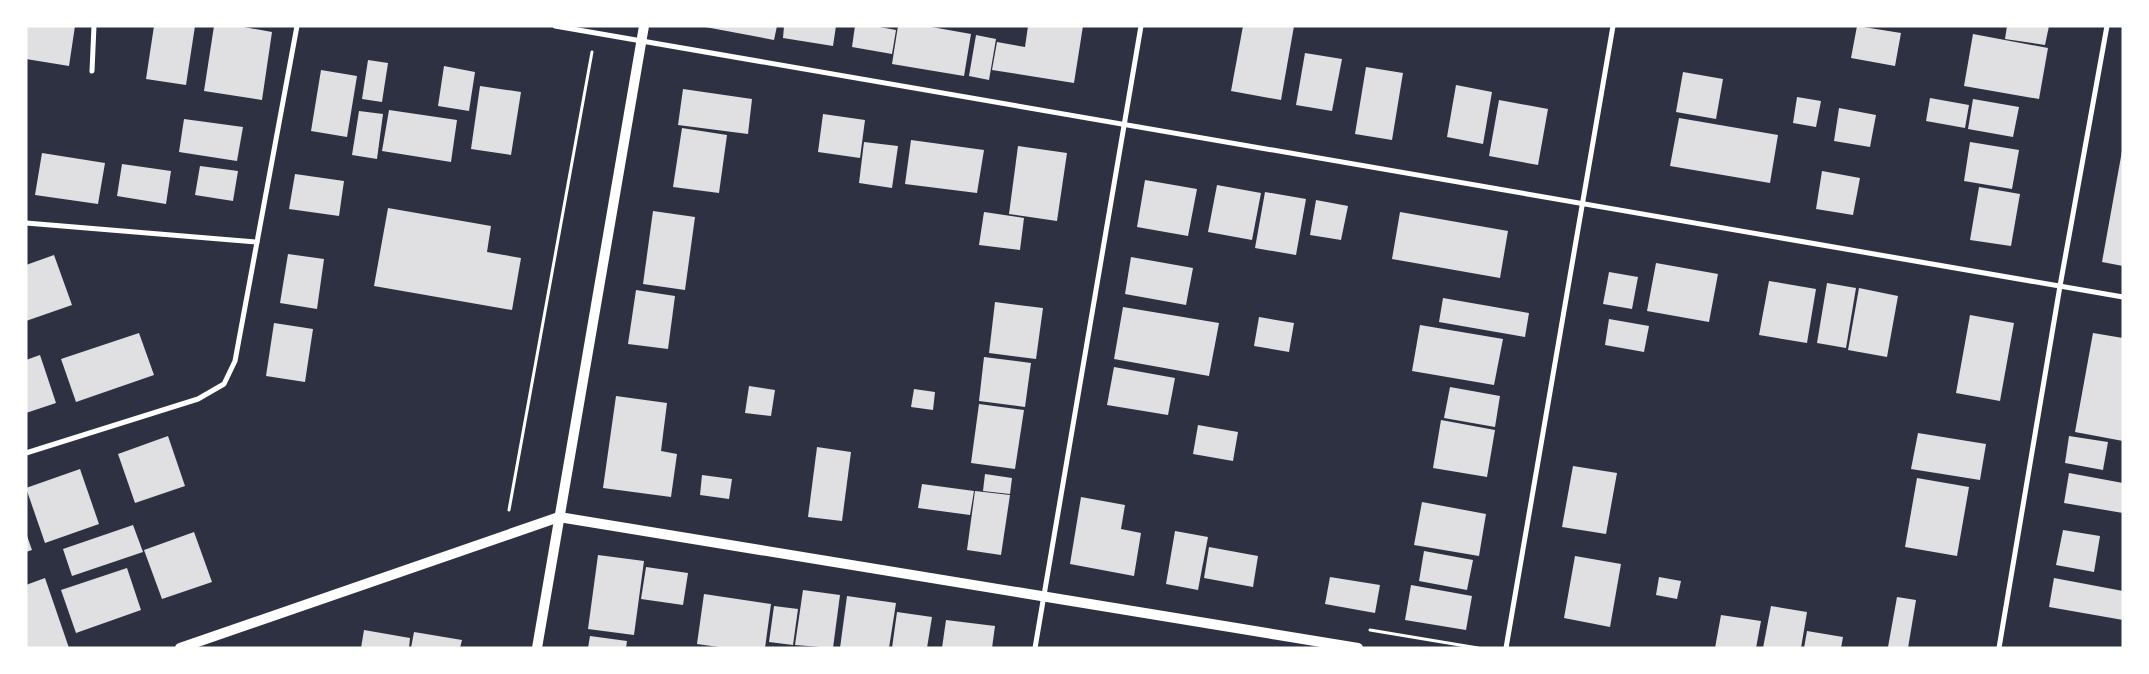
<svg xmlns="http://www.w3.org/2000/svg" width="2149" height="674" viewBox="0 0 2149 674" font-family="Ubuntu,sans-serif">
  <style>
    .building { fill: #e0e0e3 }
    .lines { fill: none; stroke-linecap: round; stroke-linejoin: round }
    .path { stroke: #fff; stroke-width: 3 }
    .minor { stroke: #fff; stroke-width: 5 }
    .secondary { stroke: #fff; stroke-width: 10 }
  </style>
  <rect width="100%" height="100%" fill="#2d3142"/>
  <g class="building">
    <polygon points="26,26 75,26 69,66 26,59"/>
    <polygon points="154,26 195,26 186,85 146,79"/>
    <polygon points="214,26 238,26 272,32 262,100 204,91"/>
    <polygon points="700,26 777,26 774,40"/>
    <polygon points="784,26 836,26 833,46 783,38"/>
    <polygon points="855,26 874,26 896,30 892,54 852,47"/>
    <polygon points="898,26 926,26 971,34 964,76 892,64"/>
    <polygon points="1028,26 1083,26 1074,83 992,70 997,42 1025,47"/>
    <polygon points="1243,26 1294,26 1281,100 1231,91"/>
    <polygon points="1857,26 1901,33 1895,66 1851,58"/>
    <polygon points="2007,26 2049,26 2045,45 2005,39"/>
    <polygon points="1973,34 2048,48 2039,99 1964,86"/>
    <polygon points="976,35 996,39 989,80 969,76"/>
    <polygon points="1305,53 1342,59 1332,111 1296,105"/>
    <polygon points="368,60 388,63 382,102 362,99"/>
    <polygon points="444,66 475,72 469,111 438,106"/>
    <polygon points="1366,67 1403,73 1392,140 1355,134"/>
    <polygon points="321,70 357,76 347,137 311,131"/>
    <polygon points="1683,72 1723,79 1716,119 1676,112"/>
    <polygon points="1456,85 1492,92 1483,144 1447,137"/>
    <polygon points="480,86 521,92 511,155 471,149"/>
    <polygon points="683,89 752,99 748,134 678,125"/>
    <polygon points="1797,97 1821,101 1816,127 1793,123"/>
    <polygon points="1930,98 1969,105 1965,128 1926,121"/>
    <polygon points="1973,99 2019,107 2013,137 1968,129"/>
    <polygon points="1499,100 1548,109 1538,165 1489,156"/>
    <polygon points="1839,108 1876,115 1870,147 1834,141"/>
    <polygon points="389,110 457,120 451,162 382,151"/>
    <polygon points="359,111 383,114 377,159 352,155"/>
    <polygon points="823,114 865,120 860,158 818,152"/>
    <polygon points="1679,118 1778,135 1770,183 1670,166"/>
    <polygon points="184,119 243,127 237,161 179,152"/>
    <polygon points="682,128 727,135 719,193 673,187"/>
    <polygon points="911,140 984,150 977,193 905,184"/>
    <polygon points="864,142 898,146 892,188 859,183"/>
    <polygon points="1970,142 2019,150 2012,189 1964,181"/>
    <polygon points="1018,146 1067,153 1057,221 1009,214"/>
    <polygon points="2122,151 2123,151 2123,266 2102,262"/>
    <polygon points="42,153 105,163 98,204 35,195"/>
    <polygon points="122,164 171,171 166,204 117,196"/>
    <polygon points="200,166 238,171 233,201 195,195"/>
    <polygon points="1822,171 1860,178 1853,215 1816,209"/>
    <polygon points="295,174 344,181 339,216 289,209"/>
    <polygon points="1145,180 1197,189 1188,236 1137,227"/>
    <polygon points="1217,185 1261,193 1252,240 1208,232"/>
    <polygon points="1979,187 2020,194 2011,246 1970,240"/>
    <polygon points="1265,192 1306,199 1296,255 1255,248"/>
    <polygon points="1316,200 1348,206 1341,240 1310,235"/>
    <polygon points="388,208 491,226 487,252 521,258 512,310 374,286"/>
    <polygon points="653,211 695,217 685,290 643,284"/>
    <polygon points="984,212 1024,218 1020,250 979,245"/>
    <polygon points="1400,212 1508,231 1500,278 1392,259"/>
    <polygon points="288,254 324,259 317,309 280,303"/>
    <polygon points="54,255 72,305 26,321 26,265"/>
    <polygon points="1131,257 1193,268 1186,305 1125,294"/>
    <polygon points="1656,263 1718,274 1709,322 1647,311"/>
    <polygon points="1609,272 1638,277 1632,309 1603,304"/>
    <polygon points="1769,281 1816,289 1807,343 1759,335"/>
    <polygon points="1827,283 1856,288 1846,348 1817,343"/>
    <polygon points="1859,288 1898,296 1887,357 1848,350"/>
    <polygon points="636,290 675,296 668,349 628,344"/>
    <polygon points="1443,298 1529,313 1525,337 1439,322"/>
    <polygon points="995,302 1043,308 1036,359 989,353"/>
    <polygon points="1123,307 1219,323 1209,376 1114,359"/>
    <polygon points="1970,315 2014,323 2000,401 1956,393"/>
    <polygon points="1259,317 1294,323 1289,352 1254,346"/>
    <polygon points="1609,319 1649,326 1644,352 1605,345"/>
    <polygon points="274,323 313,329 305,382 266,376"/>
    <polygon points="1420,325 1503,339 1494,385 1412,371"/>
    <polygon points="139,333 154,375 76,402 61,359"/>
    <polygon points="2093,333 2123,338 2123,441 2075,432"/>
    <polygon points="40,355 56,403 26,413 26,360"/>
    <polygon points="984,357 1031,363 1025,407 979,401"/>
    <polygon points="1114,367 1175,378 1168,415 1107,405"/>
    <polygon points="749,386 775,390 771,416 745,413"/>
    <polygon points="1450,387 1500,396 1495,427 1444,418"/>
    <polygon points="914,389 935,392 933,410 911,407"/>
    <polygon points="616,396 667,403 661,451 677,454 671,497 603,488"/>
    <polygon points="979,404 1024,410 1015,469 971,463"/>
    <polygon points="1441,420 1495,430 1487,477 1433,468"/>
    <polygon points="1198,425 1238,432 1233,461 1193,454"/>
    <polygon points="1918,433 1986,444 1980,480 1911,469"/>
    <polygon points="168,436 185,486 135,503 118,454"/>
    <polygon points="2069,436 2108,442 2103,470 2065,463"/>
    <polygon points="817,447 851,452 842,521 808,517"/>
    <polygon points="1573,466 1617,473 1606,534 1562,527"/>
    <polygon points="80,469 99,524 45,543 26,488"/>
    <polygon points="2069,473 2123,483 2123,513 2064,503"/>
    <polygon points="985,474 1012,478 1010,494 983,491"/>
    <polygon points="702,475 732,479 729,499 700,495"/>
    <polygon points="1917,478 1969,487 1957,556 1905,547"/>
    <polygon points="922,484 974,491 970,515 918,508"/>
    <polygon points="975,491 1010,495 1001,555 967,550"/>
    <polygon points="1081,497 1125,505 1121,529 1141,533 1134,576 1070,564"/>
    <polygon points="1422,502 1486,514 1479,556 1414,545"/>
    <polygon points="133,525 143,552 72,576 63,549"/>
    <polygon points="2063,530 2100,536 2094,572 2056,565"/>
    <polygon points="1175,531 1208,537 1198,590 1166,584"/>
    <polygon points="194,532 212,582 162,599 144,550"/>
    <polygon points="26,533 32,550 26,552"/>
    <polygon points="1209,547 1258,556 1253,587 1204,578"/>
    <polygon points="1424,551 1473,560 1467,590 1419,581"/>
    <polygon points="598,555 644,561 634,635 588,629"/>
    <polygon points="1575,556 1621,564 1610,627 1564,618"/>
    <polygon points="646,567 688,573 683,605 641,599"/>
    <polygon points="127,568 141,610 76,633 61,590"/>
    <polygon points="1330,577 1380,585 1375,613 1325,604"/>
    <polygon points="1659,577 1681,581 1677,599 1656,595"/>
    <polygon points="45,578 69,648 26,648 26,585"/>
    <polygon points="2054,578 2123,591 2123,620 2049,607"/>
    <polygon points="1411,585 1472,596 1466,630 1405,620"/>
    <polygon points="803,590 840,595 833,648 795,645"/>
    <polygon points="704,594 771,604 765,648 726,648 697,644"/>
    <polygon points="847,596 896,603 889,648 840,648"/>
    <polygon points="1897,597 1916,600 1908,648 1888,647"/>
    <polygon points="774,606 798,609 793,645 769,642"/>
    <polygon points="1771,606 1807,612 1801,648 1763,648"/>
    <polygon points="897,612 932,617 927,648 892,648"/>
    <polygon points="1721,615 1761,621 1756,648 1715,648"/>
    <polygon points="946,620 995,626 992,648 942,648"/>
    <polygon points="364,630 410,638 409,648 361,648"/>
    <polygon points="1807,631 1843,637 1841,648 1804,648"/>
    <polygon points="414,632 462,640 460,648 411,648"/>
    <polygon points="590,636 627,641 626,648 588,648"/>
  </g>
  <g class="lines">
    <g class="path">
      <polyline points="509,510 592,52"/>
      <polyline points="1370,630 1478,648"/>
    </g>
    <g class="minor">
      <polyline points="555,26 2123,297"/>
      <polyline points="92,71 94,26"/>
      <polyline points="26,223 257,242"/>
      <polyline points="26,453 198,399 224,384 235,361 297,26"/>
      <polyline points="1035,648 1141,26"/>
      <polyline points="1506,648 1613,26"/>
      <polyline points="1999,648 2060,286 2107,26"/>
    </g>
    <g class="secondary">
      <polyline points="180,648 559,517 1358,648"/>
      <polyline points="537,648 644,26"/>
    </g>
  </g>
  <rect width="2149" height="674" fill="none" stroke="#ffffff" stroke-width="55"/>
</svg>
